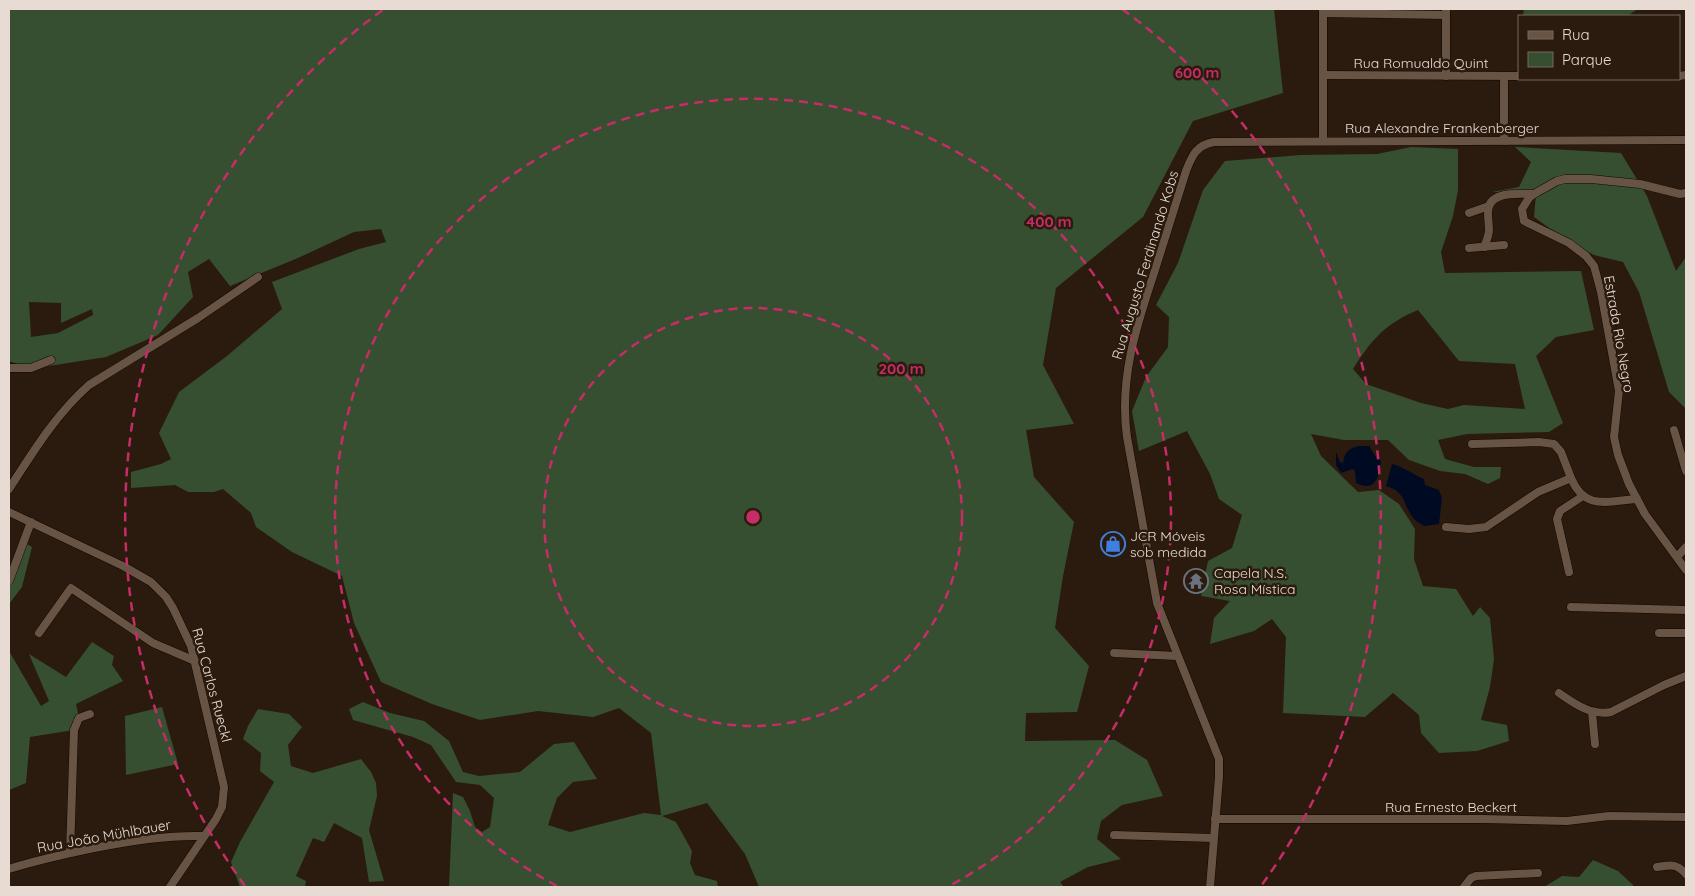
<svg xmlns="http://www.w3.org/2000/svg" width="1695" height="896" viewBox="0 0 1695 896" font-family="Quicksand,sans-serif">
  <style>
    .green { fill: #364f30; fill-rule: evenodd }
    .water { fill: #000a23 }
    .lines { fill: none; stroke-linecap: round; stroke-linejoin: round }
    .minor-casing { stroke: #130600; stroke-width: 9 }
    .minor { stroke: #675445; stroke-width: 8 }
    .ring { fill: none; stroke: #c62c67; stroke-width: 2.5; stroke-dasharray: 9 6 }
    .labels { text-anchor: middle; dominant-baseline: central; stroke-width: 5; stroke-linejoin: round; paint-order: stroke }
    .street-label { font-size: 14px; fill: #e7dbd3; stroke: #2b1b0e }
    .poi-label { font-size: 14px; fill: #e7dbd3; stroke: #2b1b0e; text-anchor: start }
    .centre { fill: #c62c67; stroke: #2b1b0e; stroke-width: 2.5 }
    .ring-label { font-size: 15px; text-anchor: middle; font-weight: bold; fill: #c62c67; stroke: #2b1b0e; stroke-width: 5; stroke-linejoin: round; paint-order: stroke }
  </style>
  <rect width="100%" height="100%" fill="#2b1b0e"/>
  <g class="green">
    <path d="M9,9H1274L1283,93L1193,121L1143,217L1056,288L1043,365L1074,424L1026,430L1034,477L1074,522L1063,576L1055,628L1089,666L1077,712L1026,713L1025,741L1115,740L1147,760L1163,796L1122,805L1101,821L1097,839L1121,859L1088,867L1060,882L1064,887H759L745,854L707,803L662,816L676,822L692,851L690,863L695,875L717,881L718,887H449L453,793L463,797L470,811L475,827L482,832L490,827L494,798L480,785L456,782L431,745L413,737L353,720L349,709L363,702L390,713L424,721L449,741L463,772L479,776L520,772L554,744L574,742L597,779L573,782L557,798L548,825L570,832L644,813L661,815L651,733L619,708L593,717L538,711L480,720L432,704L381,682L354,623L342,576L292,552L256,527L251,513L223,489L214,492H188L175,485L131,488V472L161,464L171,459L159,433L179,392L227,356L282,309L272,282L359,249L386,242L381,229L354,232L298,258L230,286L209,259L188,272L193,297L158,335L106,357L30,369L9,361ZM29,302L61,303V323L92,309L93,315L58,333L31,337Z"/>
    <polygon points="1524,9 1638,9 1627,16 1523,16"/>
    <path d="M1411,147L1458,149V190L1453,216L1441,252L1445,273L1581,271L1594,330L1556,337L1536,356L1563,423L1549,432L1467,434L1438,440L1445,459L1474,467H1501L1500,478L1488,484L1465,474L1440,471L1409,460L1388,440H1344L1311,434L1321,456L1358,492L1379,490L1399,504L1415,529L1414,559L1423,586L1456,589L1473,616L1480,607L1490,618L1494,659L1490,687L1481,720L1507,725L1509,741L1477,751L1439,753L1421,733L1419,715L1393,693L1365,717L1283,713L1286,637L1272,619L1254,631L1210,644L1214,618L1230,601L1201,596L1208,561L1232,548L1242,515L1219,499L1210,474L1187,431L1139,451L1132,411L1146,377L1168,347L1169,317L1156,305L1178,263L1203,190L1225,161L1300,155L1377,154ZM1418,310L1459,361L1515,364L1525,409L1464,405L1448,409L1421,403L1366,384L1353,369C1371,340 1386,323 1418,310Z"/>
    <polygon points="1515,147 1621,153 1647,196 1676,271 1686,257 1686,409 1669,392 1639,292 1623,262 1594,255 1563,238 1534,217 1536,194 1492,192 1519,187 1531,162"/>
    <polygon points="23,542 32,547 22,587 9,604 9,570 12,572"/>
    <polygon points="92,642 114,656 112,665 123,681 76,704 79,718 74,730 30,737 26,783 9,790 9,651 41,706 49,701 29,654 66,677"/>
    <polygon points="162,707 178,764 126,775 125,716"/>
    <polygon points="258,709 289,714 302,727 288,745 291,766 313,773 361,759 371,772 376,783 377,796 369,830 384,881 369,882 362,838 334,823 324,842 313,838 296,876 306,881 305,886 306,887 240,887 231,862 240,842 274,782 260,771 261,753 243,739 248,726"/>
    <polygon points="1593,860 1618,871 1633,885 1633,887 1544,887 1562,876 1579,877"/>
  </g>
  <g class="water">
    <path d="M1358,446H1369L1376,457L1381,461C1379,476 1376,493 1356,483L1355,471L1353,469L1341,473L1336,465V452L1340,462L1343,463C1345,453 1347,449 1358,446Z"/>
    <path d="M1392,464C1404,467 1412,474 1424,479L1425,485L1439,490L1442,498L1439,524L1424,526C1421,524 1417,522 1414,519C1403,506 1407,492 1386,486Z"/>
  </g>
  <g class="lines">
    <defs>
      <g id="minor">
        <polyline points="1446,9 1446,76"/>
        <polyline points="1323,13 1446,15"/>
        <polyline points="1323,75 1519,76"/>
        <polyline points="1679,76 1686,75"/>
        <polyline points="1323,141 1323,9"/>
        <polyline points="1504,141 1504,76"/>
        <polyline points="1686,193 1680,194 1640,184 1591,179 1565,179 1557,181 1534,194 1529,198 1522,209 1524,221 1569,243 1586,256 1594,266 1601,292 1619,391 1614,437 1618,455 1629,484 1645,514 1686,570"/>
        <polyline points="1469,213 1489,206"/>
        <path d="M1484,247C1492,228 1488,230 1488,212C1488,190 1519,194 1534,194"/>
        <polyline points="1469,248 1504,245"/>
        <polyline points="9,368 31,368 51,360"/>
        <polyline points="1674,430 1686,471"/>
        <polyline points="1472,444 1539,442 1554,444 1561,452 1571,478"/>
        <path d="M9,489C33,452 56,414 89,385L198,318L258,277"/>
        <polyline points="9,512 123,566 151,582 166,597 173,608 191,646 224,787 222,807 216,819 170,887"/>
        <path d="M1446,527L1469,529L1486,527L1538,492L1571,478C1585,511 1607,501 1637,499"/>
        <polyline points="1677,557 1686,547"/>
        <polyline points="1569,572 1557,519 1560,511 1583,496"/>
        <polyline points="9,581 31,522"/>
        <polyline points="1571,607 1686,610"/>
        <polyline points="39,633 71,588 153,643 195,661"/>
        <polyline points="1659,633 1686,633"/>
        <polyline points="1114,653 1177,656"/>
        <path d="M1559,693C1575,704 1591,716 1611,712L1664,685L1686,676"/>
        <polyline points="1592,712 1595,744"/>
        <polyline points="1215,819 1483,819 1567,821 1609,816 1686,817"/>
        <polyline points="1114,835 1213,838"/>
        <polyline points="70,853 74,730 79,718 90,714"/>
        <path d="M1657,867C1671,865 1676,863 1686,874"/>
        <path d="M9,869C37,860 65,854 94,848C131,841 166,835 204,836"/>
        <path d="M1210,887L1219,777V759L1157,603L1127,437C1119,379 1136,327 1154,273C1165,239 1175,205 1186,171C1192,156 1196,145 1214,142L1686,140"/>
        <polyline points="1464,887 1471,878 1476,876 1538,873"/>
      </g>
    </defs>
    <use href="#minor" class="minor-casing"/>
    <use href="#minor" class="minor"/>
  </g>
  <g class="ring">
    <circle cx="753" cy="517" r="209"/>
    <path d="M557 886A418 418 0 1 1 949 886"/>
    <path d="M245 886A628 628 0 0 1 384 9M1122 9A628 628 0 0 1 1261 886"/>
  </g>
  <defs>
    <symbol id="shop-ring" viewBox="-11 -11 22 22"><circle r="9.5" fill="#2b1b0e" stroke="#3f7fe0" stroke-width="1.5"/><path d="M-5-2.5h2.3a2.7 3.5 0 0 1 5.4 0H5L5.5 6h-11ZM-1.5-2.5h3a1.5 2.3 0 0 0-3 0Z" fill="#3f7fe0"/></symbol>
    <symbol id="temple-ring" viewBox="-11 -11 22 22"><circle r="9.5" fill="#2b1b0e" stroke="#6b7280" stroke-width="1.5"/><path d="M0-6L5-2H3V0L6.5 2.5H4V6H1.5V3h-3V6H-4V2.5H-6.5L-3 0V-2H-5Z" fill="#6b7280"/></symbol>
  </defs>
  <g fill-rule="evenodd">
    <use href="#shop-ring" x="1099" y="530" width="28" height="28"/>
    <use href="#temple-ring" x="1182" y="567" width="28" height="28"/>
  </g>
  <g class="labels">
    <g class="street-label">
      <text x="1421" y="63">Rua Romualdo Quint</text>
      <text x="1442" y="128">Rua Alexandre Frankenberger</text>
      <text transform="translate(1145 265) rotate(-73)">Rua Augusto Ferdinando Kobs</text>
      <text transform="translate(1619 334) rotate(80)">Estrada Rio Negro</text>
      <text transform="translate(212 685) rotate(75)">Rua Carlos Rueckl</text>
      <text x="1451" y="807">Rua Ernesto Beckert</text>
      <text transform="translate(104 836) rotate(-10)">Rua João Mühlbauer</text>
    </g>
    <g class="poi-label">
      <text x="1130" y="536">JCR Móveis<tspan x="1130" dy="16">sob medida</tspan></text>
      <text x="1214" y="573">Capela N.S.<tspan x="1214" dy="16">Rosa Mística</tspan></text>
    </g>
  </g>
  <circle cx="753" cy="517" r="8" class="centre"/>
  <g class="ring-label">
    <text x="1197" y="78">600 m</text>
    <text x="1049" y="227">400 m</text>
    <text x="901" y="374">200 m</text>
  </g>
  <rect width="1695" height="896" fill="none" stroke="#e7dbd3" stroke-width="20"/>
  <rect x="1518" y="15" width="162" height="65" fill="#2b1b0e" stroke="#76685d"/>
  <rect x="1528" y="31" width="25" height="8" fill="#675445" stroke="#76685d"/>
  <text x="1562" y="40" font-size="15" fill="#e7dbd3">Rua</text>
  <rect x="1528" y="52" width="25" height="15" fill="#364f30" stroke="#76685d"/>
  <text x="1562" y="65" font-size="15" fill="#e7dbd3">Parque</text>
</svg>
